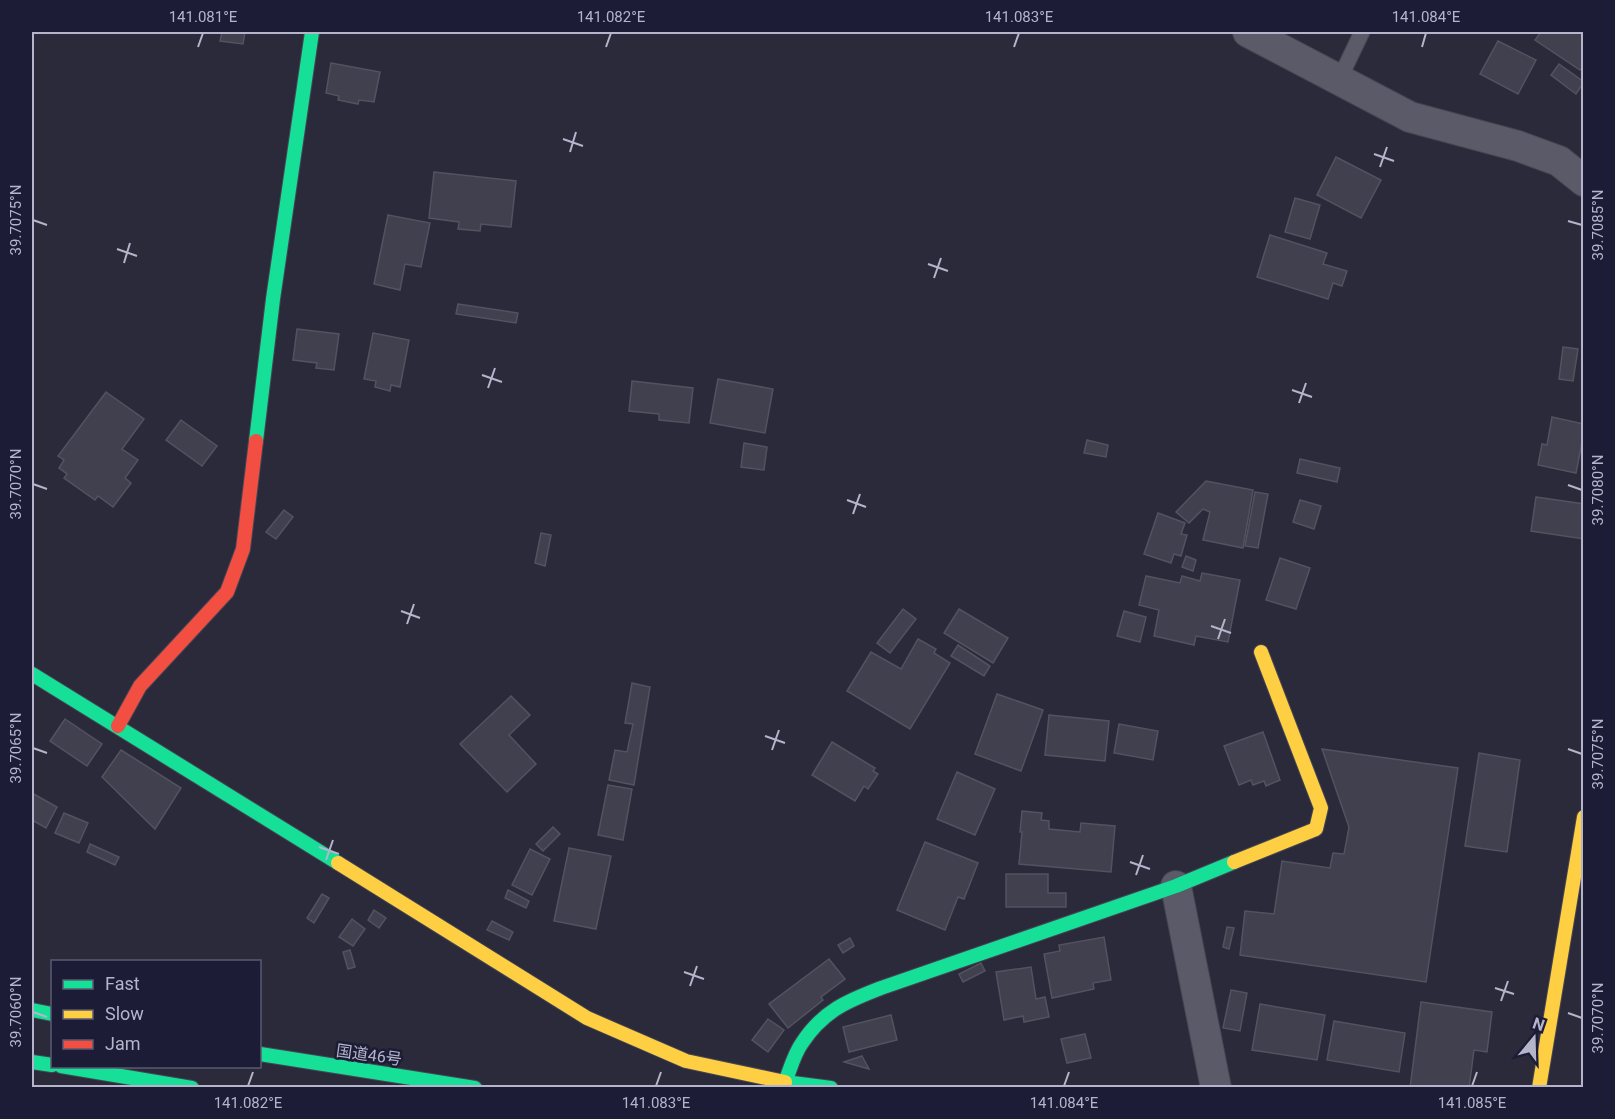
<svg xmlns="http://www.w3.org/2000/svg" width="1615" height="1119" viewBox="0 0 1615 1119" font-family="Roboto,'Noto Sans JP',sans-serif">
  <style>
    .building { fill: #40404f; stroke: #525261; stroke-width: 1.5 }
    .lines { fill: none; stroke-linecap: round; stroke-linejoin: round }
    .lane-casing { stroke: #454551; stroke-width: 17 }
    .street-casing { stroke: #454551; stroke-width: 32 }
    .fast-casing { stroke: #454554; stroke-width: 16 }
    .slow-casing { stroke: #454554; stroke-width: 16 }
    .jam-casing { stroke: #454554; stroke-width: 16 }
    .lane { stroke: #5a5a68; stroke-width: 15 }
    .street { stroke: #5a5a68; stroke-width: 30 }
    .fast { stroke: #16e098; stroke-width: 14 }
    .slow { stroke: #ffcf43; stroke-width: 14 }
    .jam { stroke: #f24e42; stroke-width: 14 }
    .ticks { fill: none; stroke: #b4b4cb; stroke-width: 2 }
    .labels { text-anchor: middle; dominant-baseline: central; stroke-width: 5; stroke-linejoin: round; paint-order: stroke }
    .street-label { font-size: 16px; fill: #b4b4cb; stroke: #1c1c36 }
    .neatline { fill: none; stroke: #b4b4cb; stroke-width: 2 }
    .ticks-label { font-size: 15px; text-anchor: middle; fill: #b4b4cb }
  </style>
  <rect width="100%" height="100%" fill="#2a2a3a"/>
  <g class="building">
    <polygon points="222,32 245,32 243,44 220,41"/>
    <polygon points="1541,32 1584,32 1584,65 1580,70 1535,40"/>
    <polygon points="1498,41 1536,60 1518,94 1480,74"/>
    <polygon points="331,63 380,72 374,102 359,100 358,104 338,100 339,96 326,93"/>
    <polygon points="1559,64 1584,82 1576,94 1551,75"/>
    <polygon points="1336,157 1381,180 1361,218 1317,195"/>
    <polygon points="434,172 516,181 511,227 481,224 480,231 458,229 459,222 429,218"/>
    <polygon points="1295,198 1320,205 1310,239 1285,232"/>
    <polygon points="388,215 430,223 421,267 405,264 400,290 374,284"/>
    <polygon points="1270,235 1327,253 1323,264 1347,271 1342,286 1333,283 1328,299 1257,277"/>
    <polygon points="458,304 518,313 516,323 456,314"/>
    <polygon points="297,329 339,334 334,370 316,368 317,363 293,360"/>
    <polygon points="373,333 409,340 400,387 391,385 390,391 375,387 376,381 364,379"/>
    <polygon points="1563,347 1578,349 1573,381 1559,379"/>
    <polygon points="718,379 773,389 765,433 710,423"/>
    <polygon points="632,381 693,388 689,423 659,420 659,414 629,411"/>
    <polygon points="106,392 144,419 122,449 138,460 125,478 131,483 113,507 98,496 95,500 64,478 67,474 59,468 64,460 58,456"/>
    <polygon points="1552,417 1584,424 1584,432 1576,473 1538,465 1542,444 1547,445"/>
    <polygon points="181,420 217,446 202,466 166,440"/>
    <polygon points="1087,440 1108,445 1106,457 1084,453"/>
    <polygon points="744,443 767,447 764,470 741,467"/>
    <polygon points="1300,459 1340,468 1337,482 1297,473"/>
    <polygon points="1206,481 1253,490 1243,548 1203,540 1210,512 1203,509 1189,523 1176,512"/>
    <polygon points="1255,492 1268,494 1258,548 1245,546"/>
    <polygon points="1536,497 1584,504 1582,519 1584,519 1584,539 1531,531"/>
    <polygon points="1300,500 1321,506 1314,529 1293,522"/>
    <polygon points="284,510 293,517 276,539 266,532"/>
    <polygon points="1158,513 1185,523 1181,534 1187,535 1181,556 1174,554 1171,563 1144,554"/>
    <polygon points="541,533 551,535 545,566 535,563"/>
    <polygon points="1186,556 1196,560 1193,571 1182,567"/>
    <polygon points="1280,558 1310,568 1296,609 1266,600"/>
    <polygon points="1202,573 1240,580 1228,642 1196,636 1194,645 1154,636 1159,610 1139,605 1146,576 1180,583 1182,576 1200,581"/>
    <polygon points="903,609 916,619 890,653 877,643"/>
    <polygon points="959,609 1008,638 993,663 944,633"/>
    <polygon points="1124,611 1146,617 1140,642 1117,636"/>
    <polygon points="918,639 936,649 934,653 950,663 910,729 847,691 871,652 901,669"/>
    <polygon points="958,645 990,666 984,676 951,656"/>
    <polygon points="632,683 650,687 634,785 609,780 615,750 627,752 633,724 625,723"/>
    <polygon points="997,694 1043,710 1021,771 975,754"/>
    <polygon points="511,696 530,715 509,735 536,764 507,792 460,744"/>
    <polygon points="1049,715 1109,721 1105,761 1045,755"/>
    <polygon points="65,719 102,744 87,766 50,741"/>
    <polygon points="1119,724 1158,731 1153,760 1114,753"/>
    <polygon points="1263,732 1280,780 1266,786 1264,781 1253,785 1251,780 1239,785 1224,746"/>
    <polygon points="832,742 875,768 873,771 878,774 868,789 864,786 855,801 812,775"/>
    <polygon points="1322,749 1458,768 1426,982 1240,955 1245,911 1274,914 1282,861 1330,868 1333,853 1344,854 1349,827"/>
    <polygon points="121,750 181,788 155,829 102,777"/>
    <polygon points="1479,753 1520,760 1507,852 1465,846"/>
    <polygon points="957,772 995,789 975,835 937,819"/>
    <polygon points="608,785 632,789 623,840 598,835"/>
    <polygon points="32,793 57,807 46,828 32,820"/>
    <polygon points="1022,811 1042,813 1041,820 1049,821 1049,829 1080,832 1081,823 1115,826 1111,872 1019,864 1022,832 1020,832"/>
    <polygon points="64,813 88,823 79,843 55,833"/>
    <polygon points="553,827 560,834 543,851 536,844"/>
    <polygon points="925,842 978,863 964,899 958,897 945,930 897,910"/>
    <polygon points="90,844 119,857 115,865 87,852"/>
    <polygon points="569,848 611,856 596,929 554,921"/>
    <polygon points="530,849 550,859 532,895 512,885"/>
    <polygon points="1006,874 1048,874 1048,893 1066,893 1066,907 1006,907"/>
    <polygon points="508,890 529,901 526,908 505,898"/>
    <polygon points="322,894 329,898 314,923 307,918"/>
    <polygon points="374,910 386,918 379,928 368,920"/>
    <polygon points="352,919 365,929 353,946 339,937"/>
    <polygon points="492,921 513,932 509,940 487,930"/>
    <polygon points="1227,927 1234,928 1229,949 1223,947"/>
    <polygon points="1104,937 1111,980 1093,983 1094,989 1052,998 1044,954 1060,951 1059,945"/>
    <polygon points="850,938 854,946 843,953 838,945"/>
    <polygon points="350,950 355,967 348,969 343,952"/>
    <polygon points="829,959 845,979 821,997 823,1000 788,1028 769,1004"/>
    <polygon points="981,963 985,971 963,982 959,974"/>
    <polygon points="1031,967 1036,999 1045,997 1049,1017 1024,1022 1023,1016 1004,1020 996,972"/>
    <polygon points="1231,990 1247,993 1240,1031 1223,1028"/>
    <polygon points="1421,1002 1492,1012 1487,1052 1474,1050 1469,1088 1410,1088"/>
    <polygon points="1260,1004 1325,1015 1317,1060 1252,1050"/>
    <polygon points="891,1015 897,1040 849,1052 843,1027"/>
    <polygon points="768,1019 784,1030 768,1052 752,1040"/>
    <polygon points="1334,1021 1405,1033 1399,1072 1327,1060"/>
    <polygon points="1085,1034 1091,1058 1067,1063 1061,1039"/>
    <polygon points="862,1056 869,1069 844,1062"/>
  </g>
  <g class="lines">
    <defs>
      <polyline id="lane" points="1339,80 1362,32"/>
      <g id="street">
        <polyline points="1248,32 1410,117 1518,146 1559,161 1584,181"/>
        <polyline points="1176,886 1216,1088"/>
      </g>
      <g id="fast">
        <polyline points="256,441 273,299 312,32"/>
        <polyline points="32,674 338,863"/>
        <polyline points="32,1010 52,1014"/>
        <polyline points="260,1054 475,1088"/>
        <polyline points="32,1062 52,1065"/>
        <polyline points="61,1066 192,1088"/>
        <path d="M831,1088L785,1082C790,1070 794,1054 802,1043C823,1011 847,1001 881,988L1176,886L1234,862"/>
      </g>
      <g id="slow">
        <polyline points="1234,862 1316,829 1321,808 1261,652"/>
        <polyline points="338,863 587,1018 686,1061 785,1082 784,1088"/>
        <polyline points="1539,1088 1584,817"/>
      </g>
      <polyline id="jam" points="118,726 140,686 227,592 243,549 256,441"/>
    </defs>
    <use href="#lane" class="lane-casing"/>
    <use href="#street" class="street-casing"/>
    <use href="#fast" class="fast-casing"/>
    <use href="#slow" class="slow-casing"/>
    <use href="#jam" class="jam-casing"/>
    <use href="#lane" class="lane"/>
    <use href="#street" class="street"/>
    <use href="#fast" class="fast"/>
    <use href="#slow" class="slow"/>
    <use href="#jam" class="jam"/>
  </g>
  <path class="ticks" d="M198,47L203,33M606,47L611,33M1014,47L1019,33M1422,47L1426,33M563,139L583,146M570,152L576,132M1374,154L1394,161M1380,167L1387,147M33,220L47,225M1568,221L1582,225M117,249L137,256M124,263L130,243M928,264L948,271M934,278L941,258M482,375L502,382M488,388L495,368M1292,390L1312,397M1299,403L1306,383M33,484L47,489M1568,485L1582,490M847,500L866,507M853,514L860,494M401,611L420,618M407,624L414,604M1211,626L1231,633M1218,639L1225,619M765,736L785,743M33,748L47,753M1568,749L1582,754M772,750L779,730M319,847L339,854M326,860L333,840M1130,862L1150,869M1136,875L1143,855M684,972L704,979M690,986L697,966M1495,988L1514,994M1501,1001L1508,981M33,1012L47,1017M1568,1013L1582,1018M248,1086L253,1072M656,1086L661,1072M1064,1086L1069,1072M1472,1086L1477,1072"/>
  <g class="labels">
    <g class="street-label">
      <text transform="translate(369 1055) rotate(8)">国道46号</text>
    </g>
  </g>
  <rect width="1615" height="1119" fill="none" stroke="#1c1c36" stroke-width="66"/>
  <rect x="51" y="960" width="210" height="108" fill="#1c1c36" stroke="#595972" stroke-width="1.5"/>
  <rect x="63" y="980" width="30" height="9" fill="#16e098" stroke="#595972" stroke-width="1.5"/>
  <text x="105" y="990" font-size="18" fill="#b4b4cb">Fast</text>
  <rect x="63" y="1010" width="30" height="9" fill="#ffcf43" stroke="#595972" stroke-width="1.5"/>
  <text x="105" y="1020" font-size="18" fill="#b4b4cb">Slow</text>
  <rect x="63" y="1040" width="30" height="9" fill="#f24e42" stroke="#595972" stroke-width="1.5"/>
  <text x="105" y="1050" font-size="18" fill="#b4b4cb">Jam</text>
  <g transform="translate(1534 1038) rotate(19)" stroke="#1c1c36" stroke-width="4.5" paint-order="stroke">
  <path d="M0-4.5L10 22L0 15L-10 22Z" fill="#b4b4cb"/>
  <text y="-9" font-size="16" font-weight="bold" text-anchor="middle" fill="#b4b4cb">N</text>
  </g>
  <rect x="33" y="33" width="1549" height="1053" class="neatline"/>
  <g class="ticks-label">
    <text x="203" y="22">141.081°E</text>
    <text x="611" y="22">141.082°E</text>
    <text x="1019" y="22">141.083°E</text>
    <text x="1426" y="22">141.084°E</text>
    <text transform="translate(16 220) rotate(-90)" y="5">39.7075°N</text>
    <text transform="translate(1598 225) rotate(-90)" y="5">39.7085°N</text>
    <text transform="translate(16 484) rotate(-90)" y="5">39.7070°N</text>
    <text transform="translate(1598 490) rotate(-90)" y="5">39.7080°N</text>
    <text transform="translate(16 748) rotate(-90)" y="5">39.7065°N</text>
    <text transform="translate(1598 754) rotate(-90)" y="5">39.7075°N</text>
    <text transform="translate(16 1012) rotate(-90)" y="5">39.7060°N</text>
    <text transform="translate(1598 1018) rotate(-90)" y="5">39.7070°N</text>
    <text x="248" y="1108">141.082°E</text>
    <text x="656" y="1108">141.083°E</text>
    <text x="1064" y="1108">141.084°E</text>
    <text x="1472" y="1108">141.085°E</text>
  </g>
</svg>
